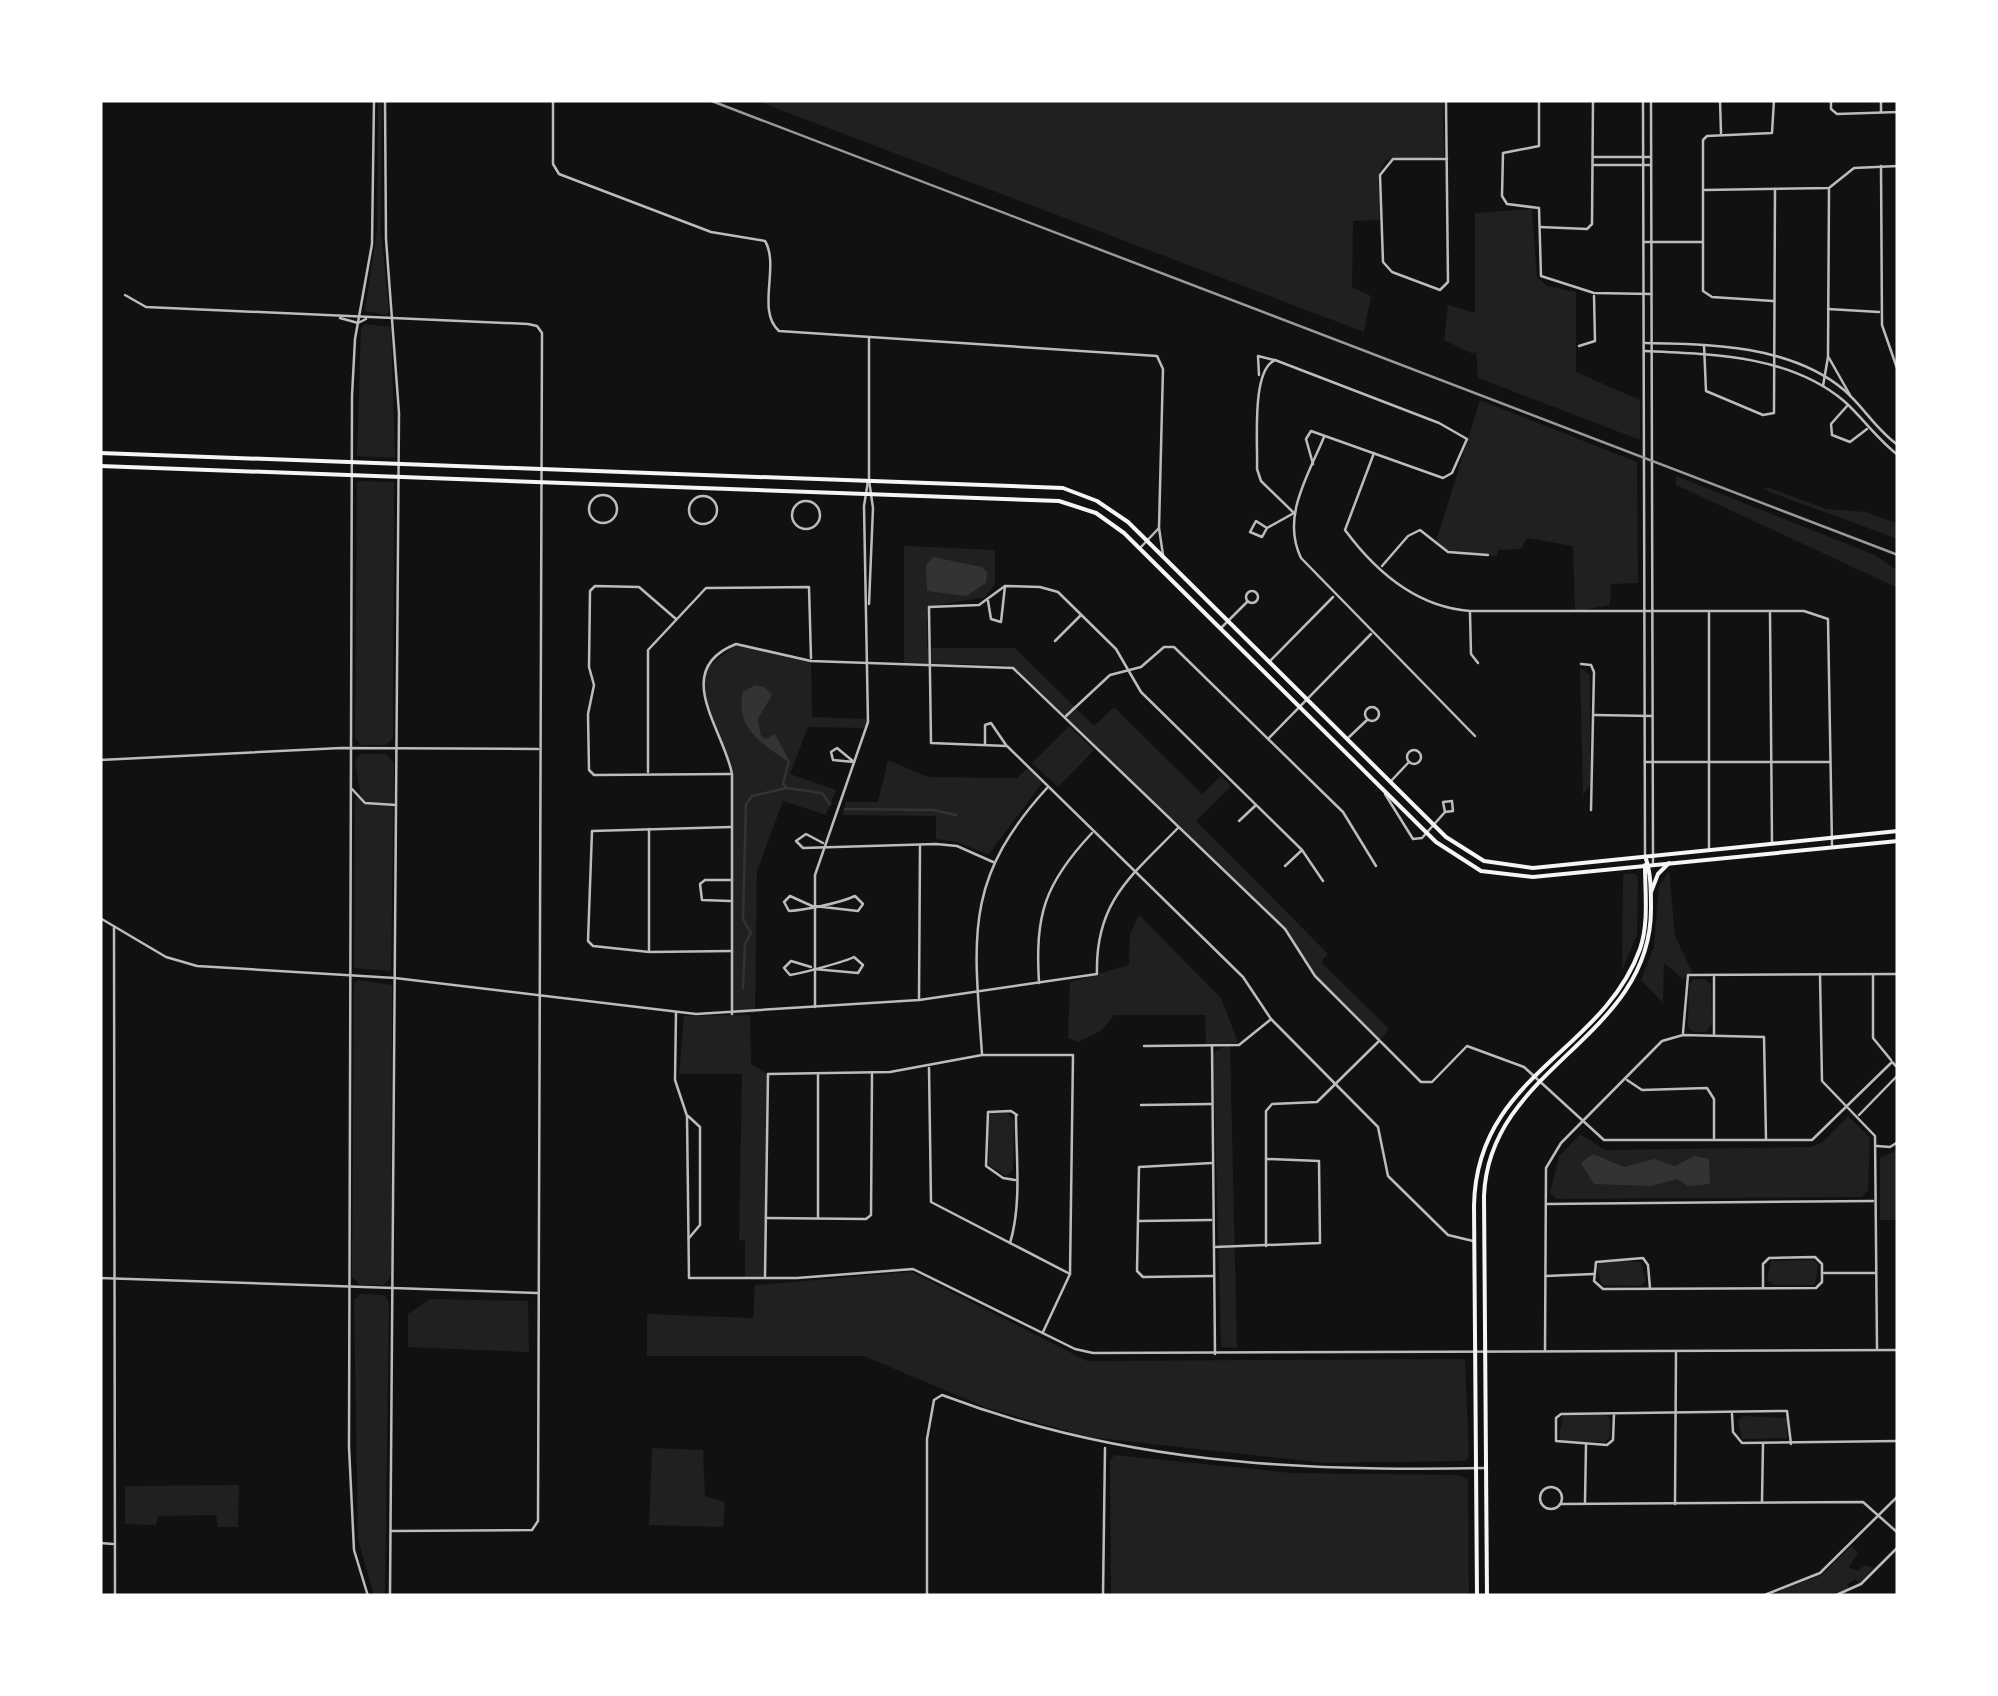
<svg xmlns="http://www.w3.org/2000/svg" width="1998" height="1696" viewBox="0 0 1998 1696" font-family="'Open Sans',sans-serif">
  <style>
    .green { fill: #202020 }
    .water { fill: #333 }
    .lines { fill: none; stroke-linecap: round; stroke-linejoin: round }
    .stream { stroke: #333; stroke-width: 2.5 }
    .minor { stroke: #bcbcbc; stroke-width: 2.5 }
    .tertiary { stroke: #bcbcbc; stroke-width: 2.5 }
    .secondary { stroke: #f5f5f5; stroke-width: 4 }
    .primary { stroke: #f5f5f5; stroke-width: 4 }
    .tram { stroke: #9a9a9a; stroke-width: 2.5 }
  </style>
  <rect width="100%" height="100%" fill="#111"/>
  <g class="green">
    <polygon points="378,100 382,100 381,230 389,312 386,315 365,311 377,230"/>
    <polygon points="755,100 1443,100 1444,157 1386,160 1378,174 1380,220 1353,221 1352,287 1371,296 1364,332"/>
    <polygon points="1532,209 1537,277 1547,286 1576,292 1576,372 1640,400 1640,440 1478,378 1476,350 1473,354 1444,340 1448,305 1475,313 1475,213"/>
    <polygon points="365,324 391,327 395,458 357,456 361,329"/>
    <polygon points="1480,400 1637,462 1638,583 1611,584 1610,605 1575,611 1573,546 1527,538 1521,549 1498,550 1497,556 1460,555 1435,545"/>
    <polygon points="1676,476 1875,555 1898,571 1898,588 1676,485"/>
    <polygon points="357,481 394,482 393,738 386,745 360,745 355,738"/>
    <polygon points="1769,488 1826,509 1866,512 1898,524 1898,539 1762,489"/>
    <polygon points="904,546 995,550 995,584 985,597 928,607 927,648 1015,648 1094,726 1114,707 1202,794 1221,776 1231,786 1196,821 1328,954 1321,962 1389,1029 1379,1041 1315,976 1285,929 1021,674 1005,665 904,663"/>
    <path d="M736,644L811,661L812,717L868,719L867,728L808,727L790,774L836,790L826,815L783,801L757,871L755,1013L732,1014V774C726,738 693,705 707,668Z"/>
    <polygon points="1580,668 1590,675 1590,785 1583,795"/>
    <polygon points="1069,726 1094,750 1058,787 1032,763"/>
    <polygon points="360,754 386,754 394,763 391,971 354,968 355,799 361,797 355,761"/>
    <polygon points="888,760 928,777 1017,778 1028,768 1042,783 988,855 958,842 936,839 936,816 842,815 846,802 878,802"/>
    <polygon points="1669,871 1675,936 1692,972 1683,979 1664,963 1663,1003 1641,980 1654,947 1659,886"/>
    <polygon points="1633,873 1638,876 1637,935 1622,970 1623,874"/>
    <polygon points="1139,915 1221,998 1239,1045 1230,1046 1237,1348 1221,1347 1221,1342 1213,1053 1225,1046 1206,1046 1205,1015 1114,1015 1101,1031 1078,1042 1068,1038 1070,982 1129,965 1130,934"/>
    <polygon points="1694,979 1705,979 1711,985 1712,1023 1706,1032 1693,1032 1688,1027 1689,985"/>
    <polygon points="358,980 392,985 391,1276 384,1285 360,1285 352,1276 354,983"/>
    <polygon points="750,1015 751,1064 768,1074 765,1277 745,1277 745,1241 739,1240 742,1074 679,1074 684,1016"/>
    <polygon points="1008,1113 1014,1122 1013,1170 1006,1176 989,1165 988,1118 991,1113"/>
    <polygon points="1848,1116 1870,1138 1868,1190 1862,1197 1556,1199 1550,1193 1559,1156 1580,1134 1605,1150 1811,1147 1823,1142"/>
    <polygon points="1898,1150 1898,1220 1880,1220 1880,1158"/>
    <polygon points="1604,1260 1641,1262 1646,1281 1641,1286 1602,1285 1597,1266"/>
    <polygon points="1814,1260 1818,1265 1815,1285 1774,1285 1767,1280 1771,1261"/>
    <polygon points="912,1272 1087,1361 1465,1359 1469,1457 1465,1461 1324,1463 1089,1437 987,1408 864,1356 647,1356 647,1314 753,1318 755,1285"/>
    <polygon points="361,1294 384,1295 389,1302 385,1596 374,1596 358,1539 354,1300"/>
    <polygon points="430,1299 528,1301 529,1352 408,1347 408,1314"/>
    <polygon points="1563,1415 1605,1415 1610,1419 1610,1436 1605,1442 1563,1442 1559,1437"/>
    <polygon points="1743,1416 1787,1418 1787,1438 1742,1439 1738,1421"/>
    <polygon points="652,1448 703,1450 705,1496 725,1502 723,1527 649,1525"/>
    <polygon points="1115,1455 1291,1473 1459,1475 1468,1479 1469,1596 1111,1596 1110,1460"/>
    <polygon points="239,1485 238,1527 218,1527 216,1515 158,1516 156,1525 125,1524 125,1486"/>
    <polygon points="1851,1546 1858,1553 1849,1567 1858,1571 1865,1565 1874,1568 1859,1583 1855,1579 1847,1585 1850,1588 1825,1596 1777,1596 1781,1590 1822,1575"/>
  </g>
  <g class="water">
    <polygon points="933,557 982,567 987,572 986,583 966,596 927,591 926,565"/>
    <path d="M755,685L764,687L772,695L758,719L761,736L766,739L775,734L791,764C766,746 734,730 743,692Z"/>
    <polygon points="1593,1154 1624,1167 1654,1159 1675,1166 1695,1156 1709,1159 1710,1184 1688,1186 1677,1179 1652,1186 1594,1184 1581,1163"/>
  </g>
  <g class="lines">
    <g class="stream">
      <polyline points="788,764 783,784 787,788 822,793 830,804"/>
      <polyline points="845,809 933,810 956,815"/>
      <polyline points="743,988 745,944 751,933 743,919 746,804 752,796 787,788"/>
    </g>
    <g class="minor">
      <path d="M553,100V164L559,174L711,232L765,241C780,266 756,311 779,331L1157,356L1163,369L1159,528L1163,555"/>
      <polyline points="1446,100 1448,282 1440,290 1392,272 1383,262 1380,175 1393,159 1447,159"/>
      <polyline points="1539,100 1539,146 1503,153 1502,196 1507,204 1539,208 1541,276 1594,293 1651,294"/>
      <polyline points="1720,100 1721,133"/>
      <polyline points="1831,100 1831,109 1837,114 1898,112"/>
      <polyline points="1881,112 1881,100"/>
      <polyline points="1593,157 1650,157"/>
      <polyline points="1594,165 1651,165"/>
      <polyline points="1881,166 1882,325 1898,371"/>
      <polyline points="1705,190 1829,188 1854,168 1898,166"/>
      <polyline points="1540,227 1587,229 1592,224 1593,100"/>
      <polyline points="1645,242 1702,242"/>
      <polyline points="125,295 146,307 528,324 537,326 542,333 538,1521 532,1530 392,1531"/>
      <polyline points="1773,301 1712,297 1703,291 1703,140 1707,136 1772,133 1774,100"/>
      <polyline points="1828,309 1879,312"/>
      <polyline points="340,318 358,323 366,319"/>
      <polyline points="869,338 869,480 873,508 869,604"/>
      <path d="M1644,343C1709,344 1791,345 1844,390C1864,407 1876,430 1898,445"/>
      <polyline points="1704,345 1706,391 1763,415 1774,413 1775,189"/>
      <polyline points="1579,346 1595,341 1594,296"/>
      <path d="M1645,351C1712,354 1789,355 1844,401C1863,418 1877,439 1898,455"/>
      <polyline points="1829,358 1850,395"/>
      <polyline points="1259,375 1258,356 1274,360"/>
      <polyline points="1823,386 1828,357 1829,190"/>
      <polyline points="1847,406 1831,424 1832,435 1850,442 1867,429"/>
      <path d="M1324,437C1308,476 1281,517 1301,558L1475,736"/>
      <path d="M1374,453L1345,530C1376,572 1417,607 1470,611H1804L1828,619L1832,845"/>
      <circle cx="603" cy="509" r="14"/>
      <circle cx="703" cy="510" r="14"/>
      <circle cx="806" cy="515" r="14"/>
      <path d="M1267,528L1256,521L1250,532L1262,537L1267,528L1294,513L1261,481L1257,469C1258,443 1251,370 1275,360L1439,423L1467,439L1452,473L1443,478L1311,431L1306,439L1313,464"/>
      <polyline points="1141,547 1159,528"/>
      <polyline points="1382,566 1408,536 1420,530 1448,552 1488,555"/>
      <circle cx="1252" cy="597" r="6"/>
      <polyline points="988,601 991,619 1001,622 1005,586"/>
      <polyline points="1470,613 1471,654 1478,663"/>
      <polyline points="1709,613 1709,849"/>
      <polyline points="1770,613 1772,842"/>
      <polyline points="676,619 639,587 595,586 590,591 589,667 594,685 588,714 589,770 594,775 730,774"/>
      <polyline points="1222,627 1247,602"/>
      <polyline points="1055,641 1081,615"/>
      <polyline points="1269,662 1333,597"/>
      <polyline points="1581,664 1591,665 1594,672 1591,810"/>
      <circle cx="1372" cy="714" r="7"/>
      <polyline points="1595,715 1652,716"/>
      <polyline points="1066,716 1110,675 1141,667 1164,647 1174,647 1343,812 1376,866"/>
      <polyline points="1348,738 1367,720"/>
      <polyline points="1268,739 1371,634"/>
      <polyline points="985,744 985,725 991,723 1006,745"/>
      <polygon points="837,748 854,762 833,760 831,752"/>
      <circle cx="1414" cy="757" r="7"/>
      <polyline points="100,760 341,748 538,749"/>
      <polyline points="1645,762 1830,762"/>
      <polyline points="648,772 648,650 706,588 809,587 811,658"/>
      <polyline points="1391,781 1409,762"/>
      <polyline points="1385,794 1413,839 1422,838 1445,812 1453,811 1452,801 1443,802 1445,812"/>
      <polyline points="1239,821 1255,806"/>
      <polyline points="731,827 592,831 588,941 593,946 649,952 732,951"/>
      <polyline points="823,843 806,834 796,841 803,848 936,844 957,846 993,862"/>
      <polyline points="1285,866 1301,851"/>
      <polyline points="1323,881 1302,850 1141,692 1116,649 1058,592 1040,587 1005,586 979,605 929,607 931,743 1007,746 1243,977 1271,1019 1378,1127 1388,1176 1448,1235 1473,1241"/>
      <polyline points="730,901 702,900 700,884 705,880 731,880"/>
      <path d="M812,906L790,896L784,902L789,911C805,910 840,903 855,896L863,904L858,911L814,906"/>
      <path d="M100,918L166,957L197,966L395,978L696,1014L919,1000L1097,974C1095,902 1131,876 1178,828"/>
      <polyline points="114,928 115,1596"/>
      <polyline points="649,950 649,829"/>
      <path d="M811,967L791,961L784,968L790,975C803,973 844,962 854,957L863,965L858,973L814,969"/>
      <polyline points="1820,974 1822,1081 1875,1136 1877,1348"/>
      <polyline points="1873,975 1873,1038 1891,1060"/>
      <path d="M1039,983C1035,915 1044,884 1092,833"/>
      <polyline points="919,998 920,846"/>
      <polyline points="815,1007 815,875 868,722 864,506 868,481"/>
      <polyline points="676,1013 675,1080 687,1116 689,1278 797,1278 913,1269 1075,1349 1093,1353 1898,1350"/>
      <path d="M732,1014V774C724,730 670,670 736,644L811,661L1013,668L1285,929L1315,976L1421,1082H1432L1467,1046L1524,1067L1604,1140H1812L1892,1062L1898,1068"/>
      <polyline points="1683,1033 1688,975 1898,974"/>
      <polyline points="1714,1034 1714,977"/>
      <polyline points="1144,1046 1239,1045 1270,1020"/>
      <polyline points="1212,1046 1215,1354"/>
      <path d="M982,1054C974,937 963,880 1047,788"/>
      <polyline points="929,1068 931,1202 1070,1274"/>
      <polyline points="818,1075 818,1217"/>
      <polyline points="1627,1080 1642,1090 1707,1088 1714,1099 1714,1138"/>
      <polyline points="1141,1105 1211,1104"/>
      <polyline points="1859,1115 1898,1075"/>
      <polyline points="688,1116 700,1127 700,1225 689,1238"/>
      <polyline points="1877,1146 1890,1147 1898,1142"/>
      <polyline points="1212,1163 1139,1167 1137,1271 1143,1277 1213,1276"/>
      <polyline points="1546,1204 1873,1201"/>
      <polyline points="766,1218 866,1219 871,1215 872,1074"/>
      <polyline points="1139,1221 1211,1220"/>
      <path d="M1010,1243C1022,1204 1016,1156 1016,1115H1017L1011,1111L988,1112L986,1166L1003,1178L1015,1180"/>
      <polyline points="1266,1246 1266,1111 1272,1104 1317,1102 1378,1042"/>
      <polyline points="1215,1247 1320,1243 1319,1161 1267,1159"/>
      <polyline points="1824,1273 1876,1273"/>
      <polyline points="765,1276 768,1074 890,1072 982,1055 1073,1055 1070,1274 1043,1332"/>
      <polyline points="1546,1276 1593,1274"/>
      <polyline points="100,1278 537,1293"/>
      <polyline points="1650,1288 1648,1265 1643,1258 1596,1262 1594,1281 1603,1289 1816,1288 1822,1282 1822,1264 1815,1257 1769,1258 1763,1264 1763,1287"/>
      <polyline points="1545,1351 1546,1168 1561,1143 1662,1041 1683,1035 1764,1037 1766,1139"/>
      <polyline points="1614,1414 1613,1440 1607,1445 1556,1441 1556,1418 1561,1414 1787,1411 1791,1444"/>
      <polyline points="1732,1414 1733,1432 1742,1443 1898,1441"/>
      <circle cx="1551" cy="1498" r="11"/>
      <polyline points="1762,1501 1763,1444"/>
      <polyline points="1585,1502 1586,1445"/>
      <polyline points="1560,1504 1863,1502 1898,1533"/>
      <polyline points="1675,1504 1676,1352"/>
      <polyline points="100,1543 113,1544"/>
      <path d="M927,1596V1439L934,1400L942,1395C1121,1463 1296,1472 1485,1468"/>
      <polyline points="1103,1596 1105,1448"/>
      <polyline points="1762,1596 1820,1573 1898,1496"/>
      <polyline points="1771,1596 1772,1596"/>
      <polyline points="1834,1596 1861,1584 1898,1547"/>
    </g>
    <g class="tertiary">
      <polyline points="385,100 386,239 399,413 390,1596"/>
      <polyline points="1643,100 1645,853"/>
      <polyline points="1651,100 1653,863"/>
      <polyline points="352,789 365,803 396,805"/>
      <polyline points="368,1596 354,1550 349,1447 352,396 355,339 372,244 374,100"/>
    </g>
    <g class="secondary">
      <path d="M1477,1596L1474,1206C1476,1075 1602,1054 1640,949C1649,923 1645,893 1645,865"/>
      <path d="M1487,1596L1484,1196C1489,1066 1651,1039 1651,909C1651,891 1651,872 1645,856"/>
    </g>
    <g class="primary">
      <polyline points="100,453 1063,488 1097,501 1128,522 1446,837 1484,861 1533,868 1898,831"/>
      <polyline points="100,466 1059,501 1096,513 1124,533 1436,842 1481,871 1533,877 1898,841"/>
      <polyline points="1651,892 1658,874 1669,863"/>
    </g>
    <polyline class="tram" points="709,100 1898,555"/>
  </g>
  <rect width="1998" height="1696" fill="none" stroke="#ffffff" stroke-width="205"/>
</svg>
